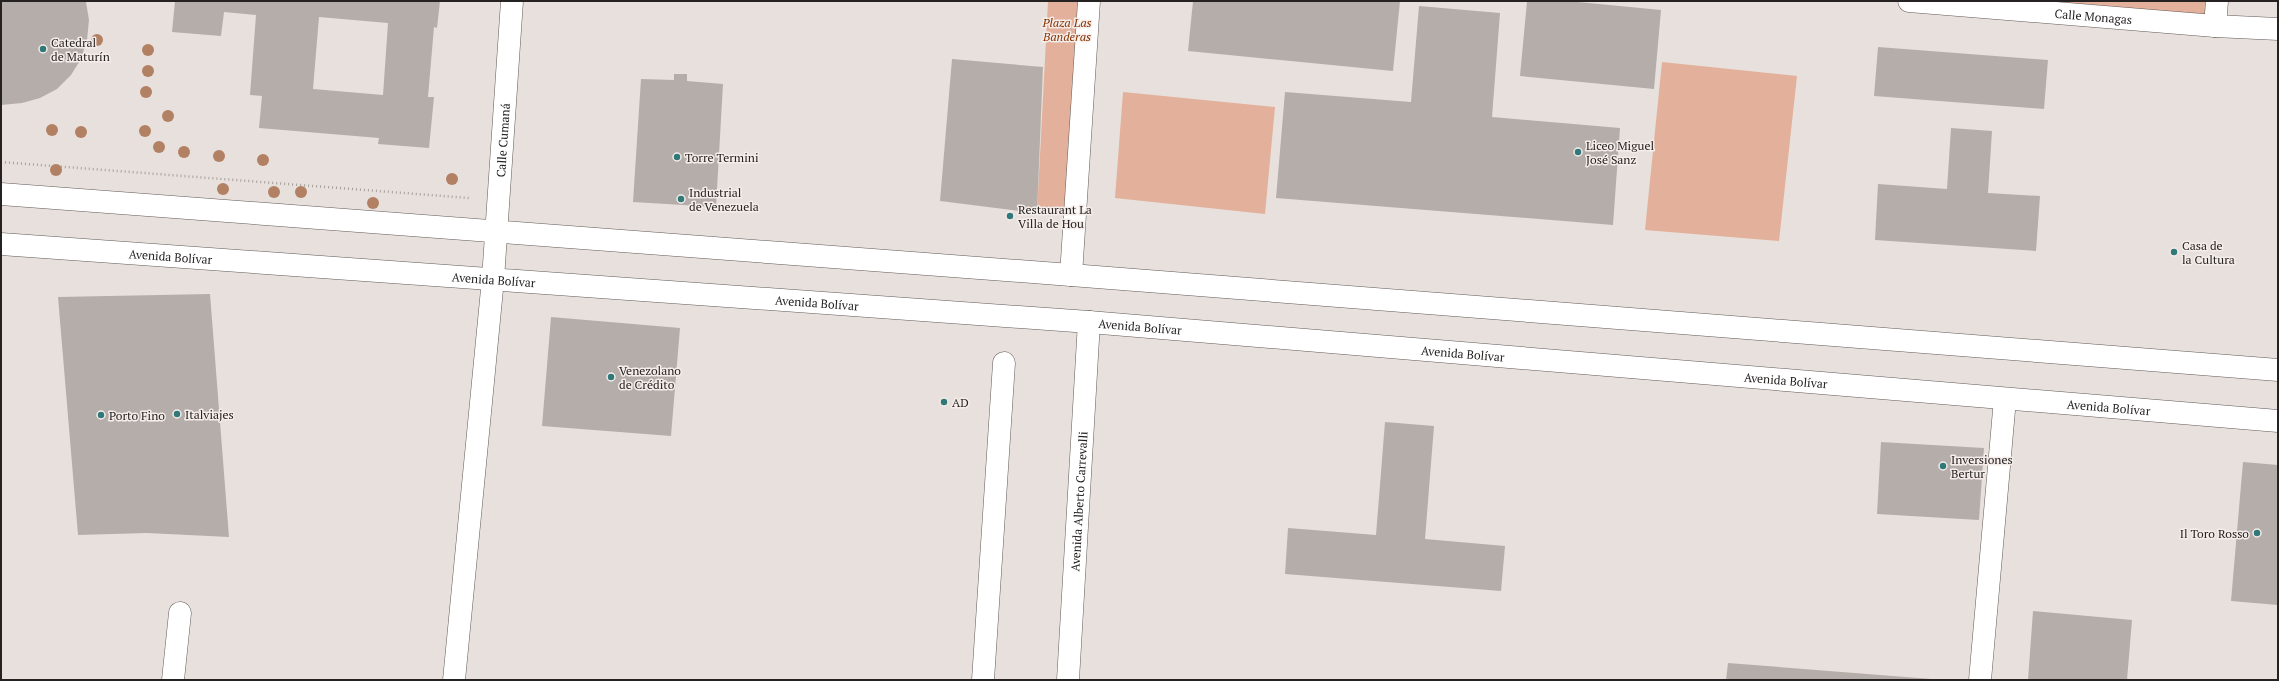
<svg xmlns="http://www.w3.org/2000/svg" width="2279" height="681" viewBox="0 0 2279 681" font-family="'PT Serif',serif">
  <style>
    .green { fill: #e2b09b }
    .building { fill: #b5adaa; fill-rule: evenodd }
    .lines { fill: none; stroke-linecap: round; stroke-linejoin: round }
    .minor-casing { stroke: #615a57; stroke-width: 23 }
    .tertiary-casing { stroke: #615a57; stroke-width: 23 }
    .path { stroke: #a49e9b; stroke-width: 2.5; stroke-dasharray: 1 3; stroke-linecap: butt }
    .minor { stroke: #fff; stroke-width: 22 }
    .tertiary { stroke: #fff; stroke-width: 22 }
    .tree { fill: #b28063 }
    .poi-dot { fill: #307978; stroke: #f5edea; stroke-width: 1.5 }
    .labels { text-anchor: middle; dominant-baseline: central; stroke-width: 3; stroke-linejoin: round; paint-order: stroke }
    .street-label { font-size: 12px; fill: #252221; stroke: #f5edea }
    .park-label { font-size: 12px; font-style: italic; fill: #863200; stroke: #f5edea }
    .poi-label { font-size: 12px; fill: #252221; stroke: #f5edea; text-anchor: start }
  </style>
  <rect width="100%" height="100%" fill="#e8e0dc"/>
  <g class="green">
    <polygon points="1048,1 1089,1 1075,214 1037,213"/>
    <polygon points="1909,1 2217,1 2215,26"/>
    <polygon points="1662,62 1797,76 1779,241 1645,230"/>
    <polygon points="1123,92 1275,107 1265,214 1115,198"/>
  </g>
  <g class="building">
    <polygon points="1,1 86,2 89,20 87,40 81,59 71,75 57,89 40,98 22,103 1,105"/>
    <path d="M175,1H440L437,28L434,27L428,97H434L429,148L378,144L379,138L259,128L262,96L250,95L256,15L224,12L221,36L172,32ZM319,17L388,23L383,95L313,89Z"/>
    <polygon points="1193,1 1400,1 1393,71 1188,51"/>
    <polygon points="1527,1 1568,1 1661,10 1654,89 1520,76"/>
    <polygon points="1419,6 1500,13 1492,117 1620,128 1613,225 1276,198 1285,92 1411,102"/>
    <polygon points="1878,47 2048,60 2044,109 1874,96"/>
    <polygon points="952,59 1043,67 1037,213 940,201"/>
    <polygon points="674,74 687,74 687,81 723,84 716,207 633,202 641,79 674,80"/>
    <polygon points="1951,128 1992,131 1988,193 2040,196 2036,251 1875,240 1878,184 1947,189"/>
    <polygon points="210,294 229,537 147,533 78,535 58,297"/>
    <polygon points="551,317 680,328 671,436 542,426"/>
    <polygon points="1385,422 1434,426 1425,539 1505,546 1501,591 1285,574 1288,528 1376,535"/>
    <polygon points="1881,442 1984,448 1979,520 1877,514"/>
    <polygon points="2243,462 2278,465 2278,605 2231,601"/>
    <polygon points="2033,611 2132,620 2127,680 2028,680"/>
    <polygon points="1728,663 1931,679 1931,680 1726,680"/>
  </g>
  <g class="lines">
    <defs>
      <g id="minor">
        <path id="s1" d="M1909,1L2215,26L2278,29"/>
        <polyline points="2215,26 2217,1"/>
        <polyline points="1071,275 1089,1"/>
        <polyline points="173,680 180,613"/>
        <path id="s2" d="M454,680L493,279L512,1"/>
        <polyline points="983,680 1004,363"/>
        <path id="s3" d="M1068,680L1089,322"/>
        <polyline points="1980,680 2005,399"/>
      </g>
      <g id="tertiary">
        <polyline points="1,194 1071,275 2278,370"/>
        <path id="s4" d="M1,244L1089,322L2278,421"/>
      </g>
    </defs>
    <use href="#minor" class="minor-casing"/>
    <use href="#tertiary" class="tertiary-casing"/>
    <polyline class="path" points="1,162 469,198"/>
    <use href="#minor" class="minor"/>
    <use href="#tertiary" class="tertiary"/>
  </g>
  <g class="tree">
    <circle cx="97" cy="40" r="6"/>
    <circle cx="148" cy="50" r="6"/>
    <circle cx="148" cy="71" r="6"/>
    <circle cx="146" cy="92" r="6"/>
    <circle cx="168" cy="116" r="6"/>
    <circle cx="52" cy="130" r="6"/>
    <circle cx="145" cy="131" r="6"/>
    <circle cx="81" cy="132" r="6"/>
    <circle cx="159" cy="147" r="6"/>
    <circle cx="184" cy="152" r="6"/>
    <circle cx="219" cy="156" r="6"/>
    <circle cx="263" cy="160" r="6"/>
    <circle cx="56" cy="170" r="6"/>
    <circle cx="452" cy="179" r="6"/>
    <circle cx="223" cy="189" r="6"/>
    <circle cx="274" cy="192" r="6"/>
    <circle cx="301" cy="192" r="6"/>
    <circle cx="373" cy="203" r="6"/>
  </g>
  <g class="poi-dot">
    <circle cx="43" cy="49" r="4"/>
    <circle cx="1578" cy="152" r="4"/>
    <circle cx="677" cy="157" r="4"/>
    <circle cx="681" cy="199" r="4"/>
    <circle cx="1010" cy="216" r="4"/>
    <circle cx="2174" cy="252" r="4"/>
    <circle cx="611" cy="377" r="4"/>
    <circle cx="944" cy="402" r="4"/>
    <circle cx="177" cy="414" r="4"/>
    <circle cx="101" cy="415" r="4"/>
    <circle cx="1943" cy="466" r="4"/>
    <circle cx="2257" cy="533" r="4"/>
  </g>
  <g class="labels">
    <g class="street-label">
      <text stroke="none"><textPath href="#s1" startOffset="185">Calle Monagas</textPath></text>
      <text stroke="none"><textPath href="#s2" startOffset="542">Calle Cumaná</textPath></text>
      <text stroke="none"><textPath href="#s4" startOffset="170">Avenida Bolívar</textPath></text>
      <text stroke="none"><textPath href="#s4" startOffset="494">Avenida Bolívar</textPath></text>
      <text stroke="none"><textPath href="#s4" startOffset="818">Avenida Bolívar</textPath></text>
      <text stroke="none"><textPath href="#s4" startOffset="1142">Avenida Bolívar</textPath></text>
      <text stroke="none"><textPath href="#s4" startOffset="1466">Avenida Bolívar</textPath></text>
      <text stroke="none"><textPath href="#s4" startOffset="1790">Avenida Bolívar</textPath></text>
      <text stroke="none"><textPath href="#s4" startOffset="2114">Avenida Bolívar</textPath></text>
      <text stroke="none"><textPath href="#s3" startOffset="179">Avenida Alberto Carrevalli</textPath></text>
    </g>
    <g class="park-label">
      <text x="1067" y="22">Plaza Las<tspan x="1067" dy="14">Banderas</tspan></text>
    </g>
    <g class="poi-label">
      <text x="51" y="42">Catedral<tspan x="51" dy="14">de Maturín</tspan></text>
      <text x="1586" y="145">Liceo Miguel<tspan x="1586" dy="14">José Sanz</tspan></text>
      <text x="685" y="157">Torre Termini</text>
      <text x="689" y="192">Industrial<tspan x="689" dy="14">de Venezuela</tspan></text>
      <text x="1018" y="209">Restaurant La<tspan x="1018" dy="14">Villa de Hou</tspan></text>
      <text x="2182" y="245">Casa de<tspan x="2182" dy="14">la Cultura</tspan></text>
      <text x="619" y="370">Venezolano<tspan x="619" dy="14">de Crédito</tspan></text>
      <text x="952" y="402">AD</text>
      <text x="185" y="414">Italviajes</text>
      <text x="109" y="415">Porto Fino</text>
      <text x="1951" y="459">Inversiones<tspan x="1951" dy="14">Bertur</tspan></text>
      <text x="2249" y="533" text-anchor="end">Il Toro Rosso</text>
    </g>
  </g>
  <rect width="2279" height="681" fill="none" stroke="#252221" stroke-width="4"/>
</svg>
